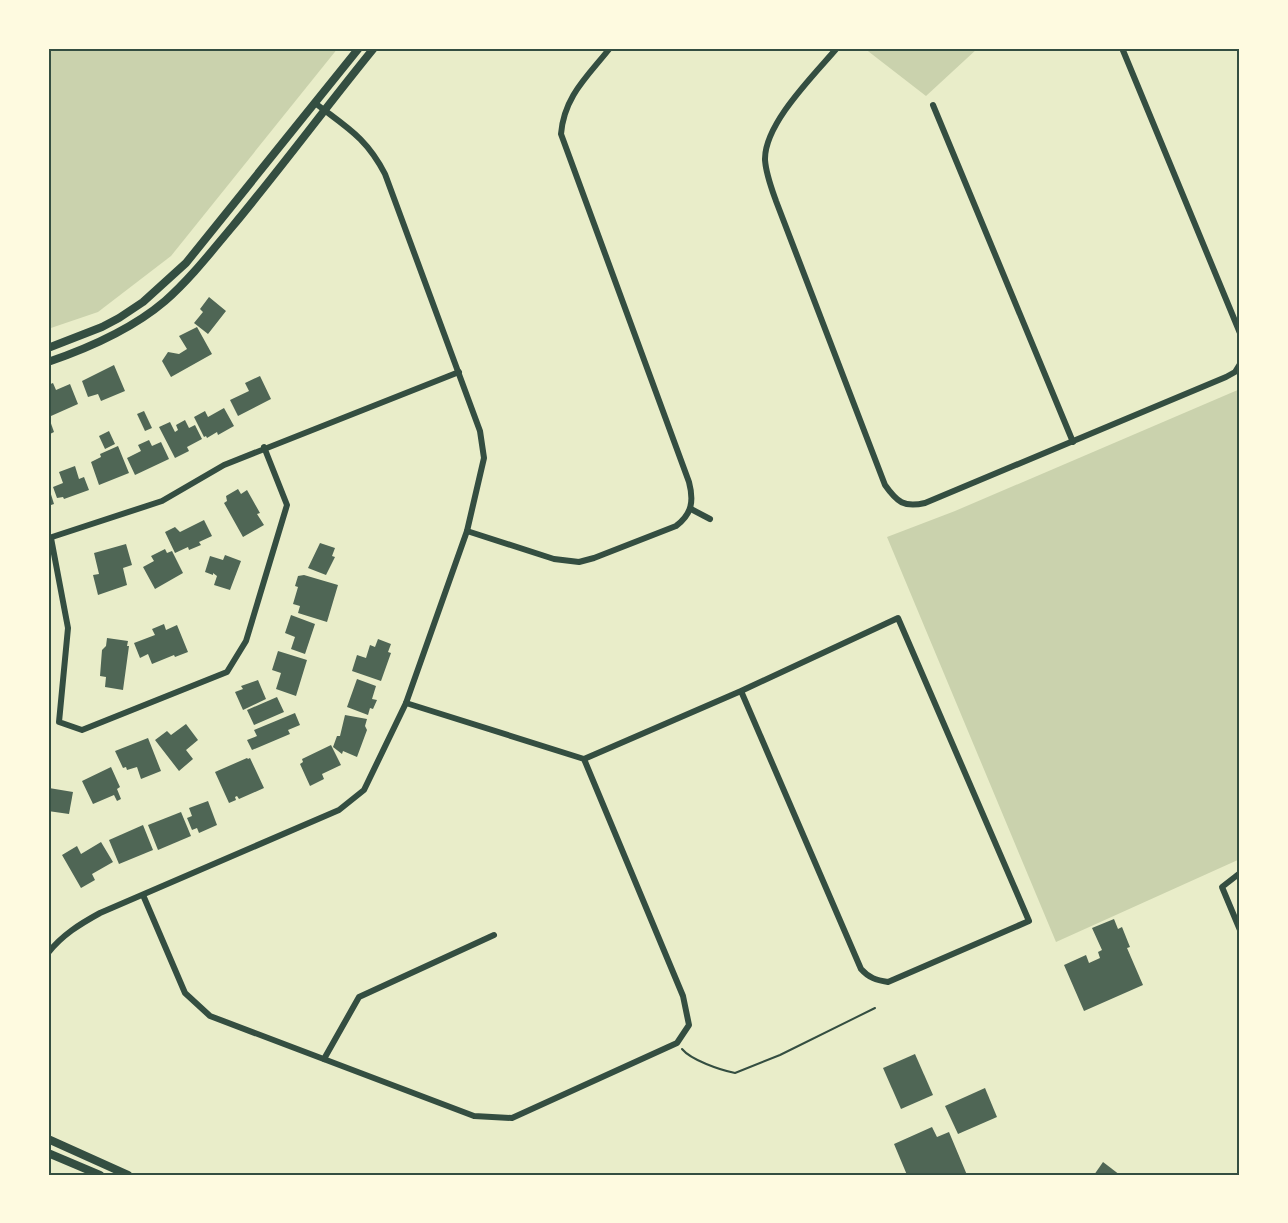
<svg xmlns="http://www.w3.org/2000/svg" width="1288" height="1223" viewBox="0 0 1288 1223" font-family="Jost,sans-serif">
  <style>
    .green { fill: #cad2ad }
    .building { fill: #4f6655 }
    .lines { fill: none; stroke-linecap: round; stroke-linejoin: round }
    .path { stroke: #344e41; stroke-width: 2 }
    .minor { stroke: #344e41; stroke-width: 6 }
    .tertiary { stroke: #344e41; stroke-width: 8 }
    .neatline { fill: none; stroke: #344e41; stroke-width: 2 }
  </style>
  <rect width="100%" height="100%" fill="#e9edc9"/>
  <g class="green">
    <polygon points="48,48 338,48 171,256 98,312 48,329"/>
    <polygon points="864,48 978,48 926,96"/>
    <polygon points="1240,389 1240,859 1056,942 887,537 955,511"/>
  </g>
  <g class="building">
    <polygon points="209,297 226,311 208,334 194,323 203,312 200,309"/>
    <polygon points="197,327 212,354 171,377 162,361 168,352 179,354 187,349 179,336"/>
    <polygon points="114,365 125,391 101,401 98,394 88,397 82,381"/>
    <polygon points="260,376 271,399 238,416 230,400 249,391 245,383"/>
    <polygon points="53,383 56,390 70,384 78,404 51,416 48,409 48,385"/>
    <polygon points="224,408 234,426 218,435 217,432 207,438 206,436 204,437 194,417 205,411 208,417"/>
    <polygon points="144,411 152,428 145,431 137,414"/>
    <polygon points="48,415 54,432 48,435"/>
    <polygon points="185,420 189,428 195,425 202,439 187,447 189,451 175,458 159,427 170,422 175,432 178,430 176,425"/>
    <polygon points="109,431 115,444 105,449 99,436"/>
    <polygon points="149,440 152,446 161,442 169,459 135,475 127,458 141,451 138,445"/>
    <polygon points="118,446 129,473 99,485 91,462 101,457 100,454"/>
    <polygon points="75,466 79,479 84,477 89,490 64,499 63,497 57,498 53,487 63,483 59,472"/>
    <polygon points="48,485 54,504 48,506"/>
    <polygon points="238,489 241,494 247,490 260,513 257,514 264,525 243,537 224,503 227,501 226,496"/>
    <polygon points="204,520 212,536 199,542 201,545 189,550 188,547 175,553 165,532 175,527 180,532"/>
    <polygon points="320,543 335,548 332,556 335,557 326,575 308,568"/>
    <polygon points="126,544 132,565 123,568 127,585 98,595 93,575 99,574 94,553"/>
    <polygon points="165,549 167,553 172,551 183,573 155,589 143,567 154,561 151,556"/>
    <polygon points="225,555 241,561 230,590 214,585 217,576 213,573 213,575 205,572 210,556 223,560"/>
    <polygon points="304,575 338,585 327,622 298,613 300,606 293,604 298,587 295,586 298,576"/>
    <polygon points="291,615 315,624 305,654 291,649 295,637 285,633"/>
    <polygon points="164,624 166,630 177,625 188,652 175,657 174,655 152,664 148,654 140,658 134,643 155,635 152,629"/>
    <polygon points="107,638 128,641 127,646 129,646 123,690 105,687 106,677 100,676 102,650 106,646"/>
    <polygon points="378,639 391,644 388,652 391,653 381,681 352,671 357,655 366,658 370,645 375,647"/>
    <polygon points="278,651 307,660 296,696 276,689 281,673 272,670"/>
    <polygon points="357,679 376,686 372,699 377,700 373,709 370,708 368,715 347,707"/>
    <polygon points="258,680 266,699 243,710 235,692 243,689 241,686"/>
    <polygon points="277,697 284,712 254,725 247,710"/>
    <polygon points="295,713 300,725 288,730 290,734 252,750 247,740 257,736 254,730"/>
    <polygon points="345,715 367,719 365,726 367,730 357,757 343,751 342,754 333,747 337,736 340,736"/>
    <polygon points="186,724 198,740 186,750 193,759 179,771 155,740 167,731 171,735"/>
    <polygon points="148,738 161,771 141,779 137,767 127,770 126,767 123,768 115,751"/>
    <polygon points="331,745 341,765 322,774 324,779 310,786 300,764 303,762 302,759"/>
    <polygon points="247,758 248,759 250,758 264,788 239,799 237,796 235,797 236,800 229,803 215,772"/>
    <polygon points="111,767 120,787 117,789 121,799 117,801 114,795 93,804 82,781"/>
    <polygon points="49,788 73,792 69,814 48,811"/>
    <polygon points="208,801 217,825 199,833 197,828 192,830 187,818 192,816 189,808"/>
    <polygon points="181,812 191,836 158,850 148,825"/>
    <polygon points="143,825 153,850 119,864 109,840"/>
    <polygon points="101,842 113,862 92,874 95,880 81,888 62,855 77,846 81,854"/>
    <polygon points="1114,919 1118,929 1122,927 1130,947 1127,948 1143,985 1084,1011 1064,965 1086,955 1089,963 1100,958 1098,952 1102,950 1092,928"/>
    <polygon points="915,1054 933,1095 901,1109 883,1068"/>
    <polygon points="985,1088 997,1117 958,1134 945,1106"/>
    <polygon points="932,1127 937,1137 949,1132 967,1175 907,1175 894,1144"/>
    <polygon points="1103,1162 1120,1175 1094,1175"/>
  </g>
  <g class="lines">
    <path class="path" d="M682,1049C691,1060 720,1070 735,1073L780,1055L875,1008"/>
    <g class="minor">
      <path d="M837,48C814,75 764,124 765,160C766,174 771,187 776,201L885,485C897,502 904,508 925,503L1226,377L1235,372L1240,364"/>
      <polyline points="1122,48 1240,333"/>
      <polyline points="933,105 1073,442"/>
      <polyline points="691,509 710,519"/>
      <path d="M467,531L554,559L579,562L594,558L676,526C692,514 694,501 689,482L561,134C564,96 588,76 610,48"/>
      <polyline points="49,538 162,501 224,465 459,372"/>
      <polyline points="51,538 68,628 59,722 82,730 227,672 246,641 287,505 264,447"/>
      <path d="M584,759L741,691L861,969C869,978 876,980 888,982L1029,921L898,618L741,691"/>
      <polyline points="1240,873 1222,887 1240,930"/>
      <polyline points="143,895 185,993 210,1016 474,1116 512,1118 677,1043 689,1025 683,996 584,759 406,703"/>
      <path d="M48,953C62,935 80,924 100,913L339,810L364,790L406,703L467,531L484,458L480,431L385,174C366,137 346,127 315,103"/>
      <polyline points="324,1059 359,997 494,935"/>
    </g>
    <g class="tertiary">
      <polyline points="48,348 102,327 119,318 143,302 186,263 359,48"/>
      <path d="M48,362C89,348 131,330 165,301C190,279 211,252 232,227C281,168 326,107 374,48"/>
      <polyline points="48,1139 128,1175"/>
      <polyline points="48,1153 100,1175"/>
    </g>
  </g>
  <rect width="1288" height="1223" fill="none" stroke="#fefae0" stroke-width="99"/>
  <rect x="50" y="50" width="1188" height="1124" class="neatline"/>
</svg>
